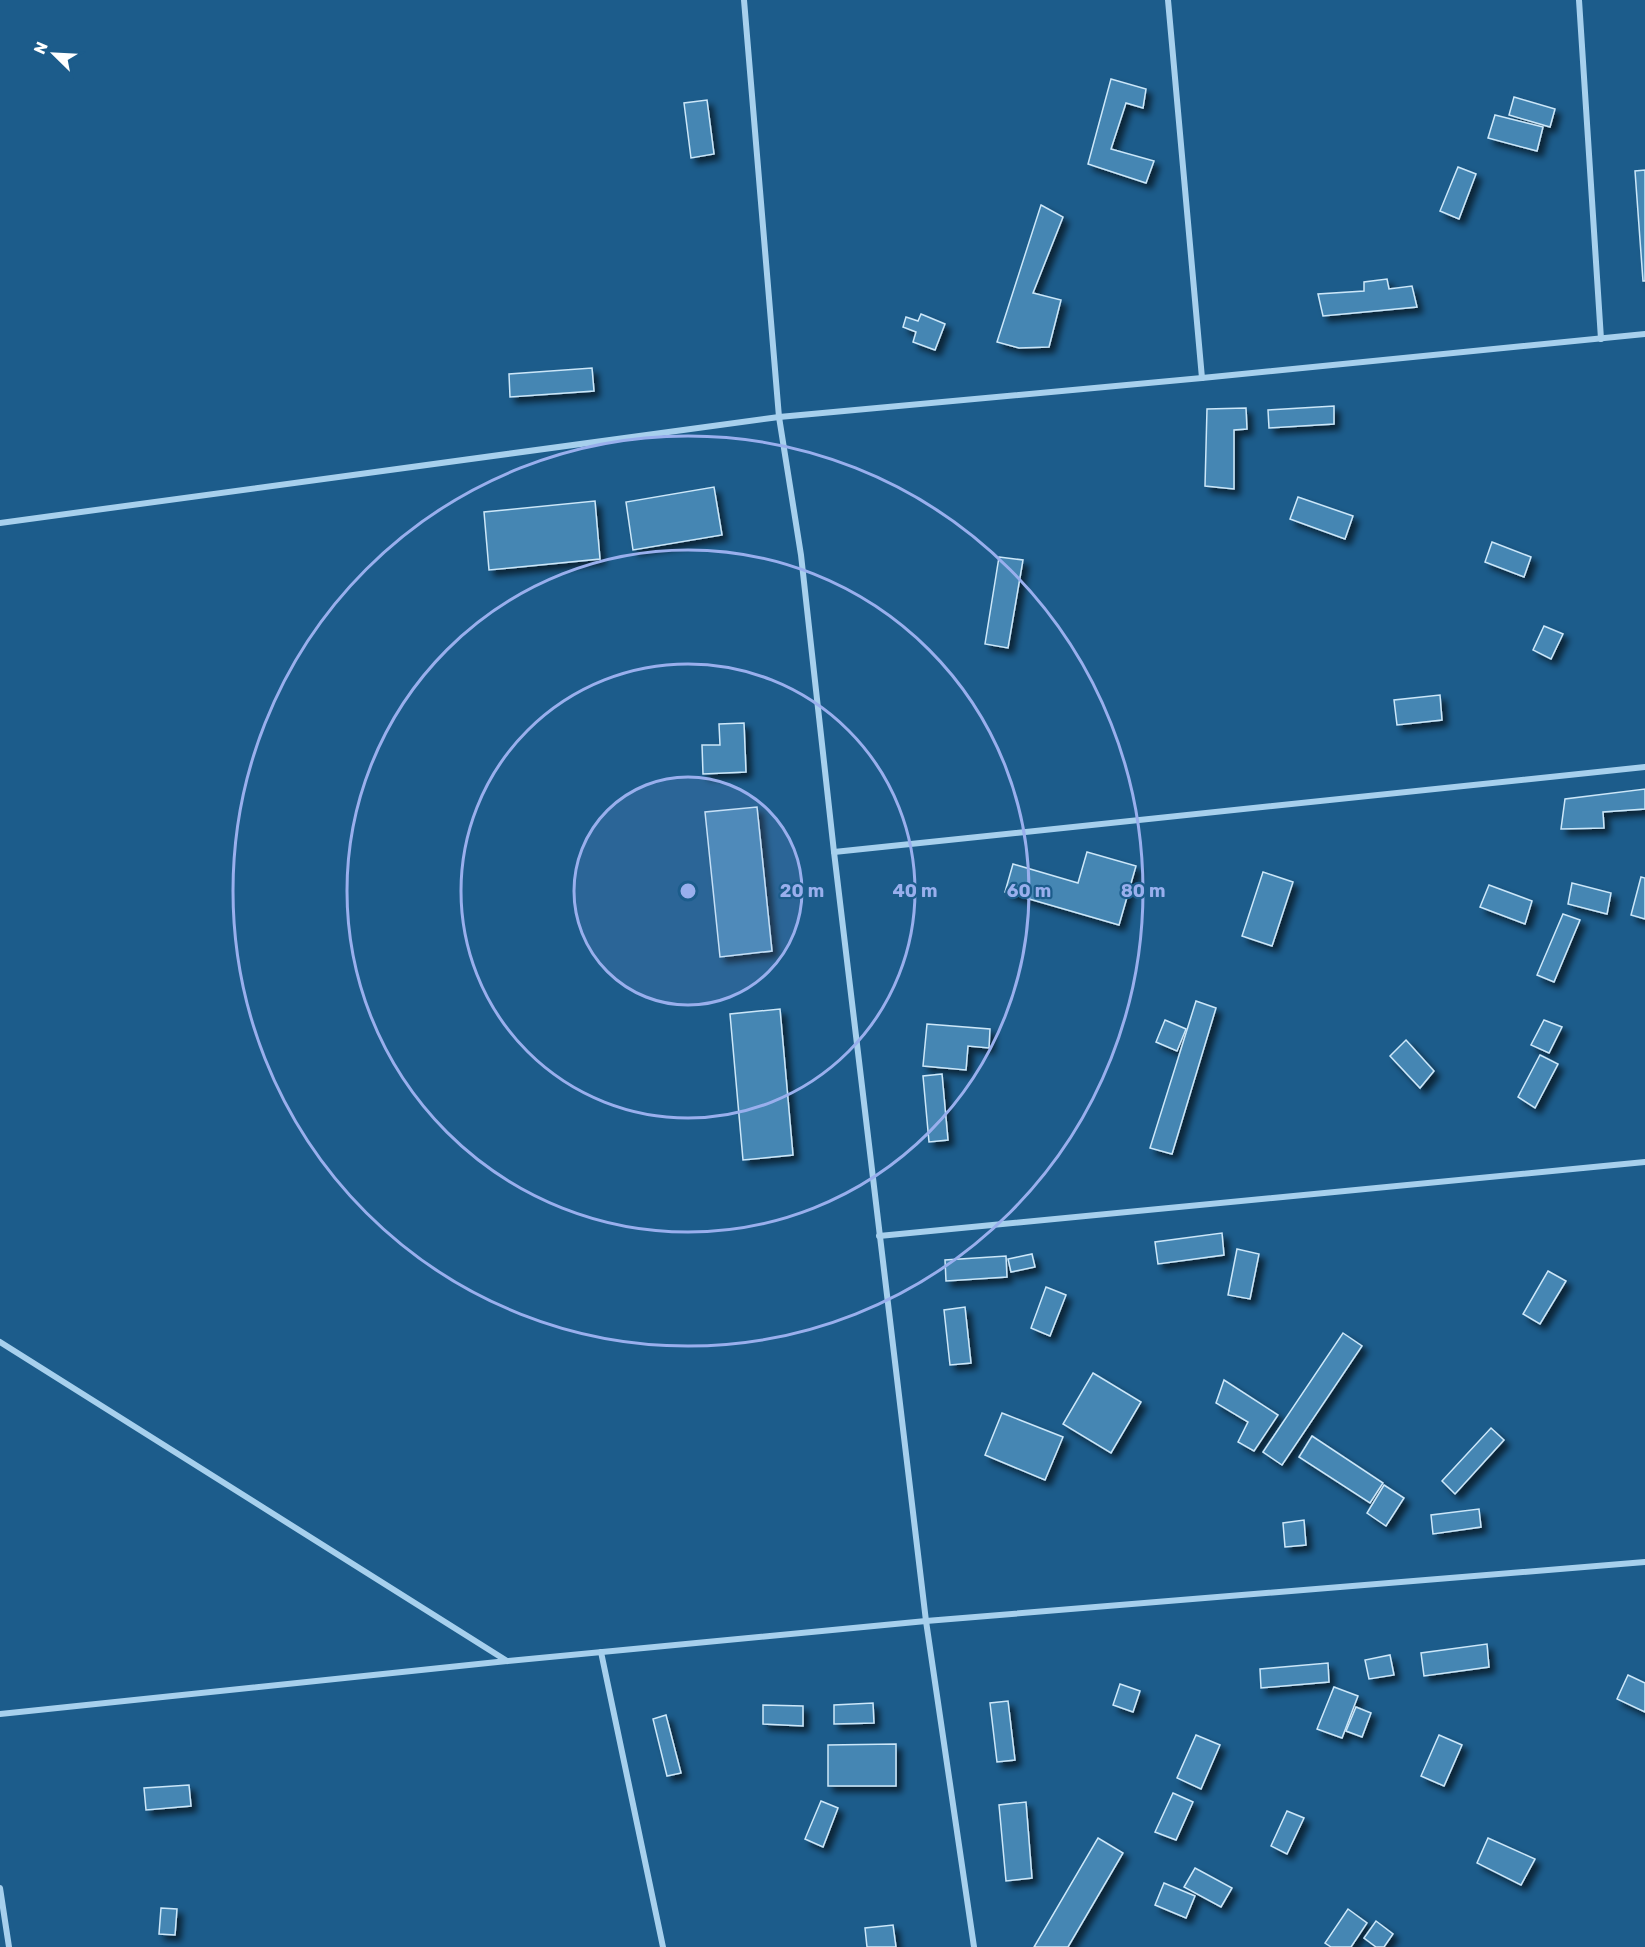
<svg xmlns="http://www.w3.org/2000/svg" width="1645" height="1947" viewBox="0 0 1645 1947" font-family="Rubik,sans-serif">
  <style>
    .building { fill: #4486b3; stroke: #cce7f9; stroke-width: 1.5; filter: url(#shadow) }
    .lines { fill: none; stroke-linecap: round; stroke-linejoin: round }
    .minor { stroke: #a7d0ed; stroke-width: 6 }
    .ring { fill: none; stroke: #99afed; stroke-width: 3 }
    .centre { fill: #99afed; stroke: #1c5c8b; stroke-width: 3 }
    .ring-label { font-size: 18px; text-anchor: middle; font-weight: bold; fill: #99afed; stroke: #1c5c8b; stroke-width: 4.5; stroke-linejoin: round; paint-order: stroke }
  </style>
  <defs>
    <filter id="shadow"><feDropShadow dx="5.5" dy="5.5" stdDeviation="3" flood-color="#0009"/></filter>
  </defs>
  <rect width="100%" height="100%" fill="#1c5c8b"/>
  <g class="building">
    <polygon points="1111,79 1146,89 1143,108 1126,103 1111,149 1154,161 1146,183 1088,164"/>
    <polygon points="1514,97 1555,109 1550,127 1509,115"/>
    <polygon points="707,100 714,154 691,158 684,103"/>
    <polygon points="1495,115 1543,127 1537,151 1488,138"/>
    <polygon points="1458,167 1476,174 1459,219 1440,211"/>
    <polygon points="1645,170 1645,281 1643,281 1635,171"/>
    <polygon points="1041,205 1063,217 1033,293 1061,300 1049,347 1019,348 997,342"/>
    <polygon points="1387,279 1389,289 1412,286 1417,307 1323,316 1318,294 1364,291 1364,282"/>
    <polygon points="921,314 945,324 935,350 913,342 916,332 903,327 906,317 918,321"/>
    <polygon points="592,368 594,391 510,397 509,374"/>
    <polygon points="1334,406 1334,424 1269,428 1268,410"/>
    <polygon points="1246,408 1247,429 1234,430 1234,489 1205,486 1207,409"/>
    <polygon points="714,487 722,535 633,550 626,502"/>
    <polygon points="1298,497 1353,516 1345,539 1290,519"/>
    <polygon points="595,501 600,559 489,570 484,512"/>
    <polygon points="1492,542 1531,557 1524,577 1485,562"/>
    <polygon points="999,557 1023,560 1008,648 985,644"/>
    <polygon points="1544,626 1563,634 1551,659 1533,650"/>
    <polygon points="1440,695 1442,720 1397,725 1394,700"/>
    <polygon points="744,723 746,772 703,774 702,745 720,745 719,724"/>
    <polygon points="1645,789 1645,809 1603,812 1604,828 1561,829 1565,799"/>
    <polygon points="757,807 772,951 720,957 705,812"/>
    <polygon points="1087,852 1136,866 1119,925 1005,892 1013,864 1078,883"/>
    <polygon points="1263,872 1293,882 1272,946 1242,936"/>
    <polygon points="1641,877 1645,878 1645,919 1631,915"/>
    <polygon points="1572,883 1611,893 1607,914 1568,904"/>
    <polygon points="1489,885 1532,901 1525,924 1480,907"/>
    <polygon points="1563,914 1580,920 1554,982 1537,975"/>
    <polygon points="1196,1001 1216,1008 1172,1154 1150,1148"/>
    <polygon points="780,1009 793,1155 743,1160 730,1014"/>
    <polygon points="1165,1020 1186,1029 1177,1051 1156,1042"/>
    <polygon points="1544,1020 1562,1027 1549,1053 1531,1045"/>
    <polygon points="927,1024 990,1029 989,1048 968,1046 966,1070 923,1066"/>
    <polygon points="1406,1040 1434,1071 1420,1088 1390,1056"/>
    <polygon points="1540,1055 1558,1064 1535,1108 1518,1097"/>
    <polygon points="942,1074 948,1140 929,1142 923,1076"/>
    <polygon points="1222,1233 1224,1255 1158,1264 1155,1242"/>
    <polygon points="1237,1249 1259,1254 1250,1299 1228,1295"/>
    <polygon points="1032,1254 1035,1267 1011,1272 1008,1259"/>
    <polygon points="1006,1256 1007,1277 946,1281 945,1260"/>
    <polygon points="1548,1271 1566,1281 1540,1324 1523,1314"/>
    <polygon points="1046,1287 1066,1295 1050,1336 1031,1328"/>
    <polygon points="965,1307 971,1363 950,1365 944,1310"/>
    <polygon points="1343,1333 1362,1346 1282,1465 1263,1452"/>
    <polygon points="1093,1373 1141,1402 1111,1453 1063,1424"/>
    <polygon points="1224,1380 1278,1415 1254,1451 1238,1442 1248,1422 1216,1403"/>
    <polygon points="1002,1413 1063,1437 1045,1480 985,1455"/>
    <polygon points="1491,1428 1504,1440 1455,1494 1442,1481"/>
    <polygon points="1312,1436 1383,1483 1370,1503 1299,1457"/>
    <polygon points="1384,1485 1404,1498 1386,1526 1367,1513"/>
    <polygon points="1479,1509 1481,1527 1433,1534 1431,1515"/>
    <polygon points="1304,1520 1306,1545 1285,1547 1283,1523"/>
    <polygon points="1487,1644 1489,1667 1424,1676 1421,1653"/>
    <polygon points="1390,1655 1394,1675 1369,1679 1365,1660"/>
    <polygon points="1328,1663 1329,1682 1261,1688 1260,1669"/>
    <polygon points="1628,1675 1645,1683 1645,1712 1617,1699"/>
    <polygon points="1120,1684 1140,1691 1133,1712 1113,1705"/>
    <polygon points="1334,1687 1358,1696 1342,1738 1317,1729"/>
    <polygon points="1008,1701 1015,1760 997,1762 990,1703"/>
    <polygon points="873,1703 874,1723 834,1724 834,1705"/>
    <polygon points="763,1705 803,1706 803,1726 763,1724"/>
    <polygon points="1356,1707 1371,1713 1362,1737 1346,1731"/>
    <polygon points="666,1715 681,1773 667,1776 653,1719"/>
    <polygon points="1196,1735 1220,1745 1201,1789 1177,1778"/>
    <polygon points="1439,1735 1462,1745 1444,1786 1421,1776"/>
    <polygon points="896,1744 896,1786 828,1786 828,1745"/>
    <polygon points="189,1785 191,1806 146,1810 144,1788"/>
    <polygon points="1173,1793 1193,1802 1176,1840 1155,1832"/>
    <polygon points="821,1801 838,1808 823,1847 805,1839"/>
    <polygon points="1026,1802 1032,1878 1006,1881 999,1805"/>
    <polygon points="1287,1811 1304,1818 1287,1854 1271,1846"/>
    <polygon points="1098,1838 1123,1853 1068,1947 1034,1947"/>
    <polygon points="1488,1838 1535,1859 1521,1885 1477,1863"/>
    <polygon points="1195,1868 1232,1888 1221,1907 1184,1887"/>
    <polygon points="1164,1883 1195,1896 1186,1918 1155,1905"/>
    <polygon points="161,1908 177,1909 175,1935 159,1934"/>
    <polygon points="1348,1909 1367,1923 1351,1947 1331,1947 1325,1943"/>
    <polygon points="1376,1921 1393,1934 1384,1947 1376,1947 1364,1938"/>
    <polygon points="893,1925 896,1947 867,1947 865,1928"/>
  </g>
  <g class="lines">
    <g class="minor">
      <polyline points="744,0 779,417 801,555 834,852 926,1621 974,1947"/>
      <polyline points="1168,0 1202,378"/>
      <polyline points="1579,0 1601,339"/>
      <polyline points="0,523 779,417 1202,378 1645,334"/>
      <polyline points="834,852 1645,767"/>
      <polyline points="879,1236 1645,1162"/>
      <polyline points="0,1342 507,1661"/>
      <polyline points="601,1652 663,1947"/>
      <polyline points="0,1714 507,1661 926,1621 1645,1562"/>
      <polyline points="0,1888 9,1947"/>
    </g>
  </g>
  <circle cx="688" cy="891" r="114" fill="#99afed" fill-opacity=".12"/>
  <g class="ring">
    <circle cx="688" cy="891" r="114"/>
    <circle cx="688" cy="891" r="227"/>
    <circle cx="688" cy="891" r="341"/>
    <circle cx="688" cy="891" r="455"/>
  </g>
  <circle cx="688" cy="891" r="9" class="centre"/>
  <g class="ring-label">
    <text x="802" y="897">20 m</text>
    <text x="915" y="897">40 m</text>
    <text x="1029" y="897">60 m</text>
    <text x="1143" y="897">80 m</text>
  </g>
  <g transform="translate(54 54) rotate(294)" stroke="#1c5c8b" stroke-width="4.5" paint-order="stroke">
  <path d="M0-4.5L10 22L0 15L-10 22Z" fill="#ffffff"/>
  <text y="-9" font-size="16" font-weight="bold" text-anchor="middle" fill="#ffffff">N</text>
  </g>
</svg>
